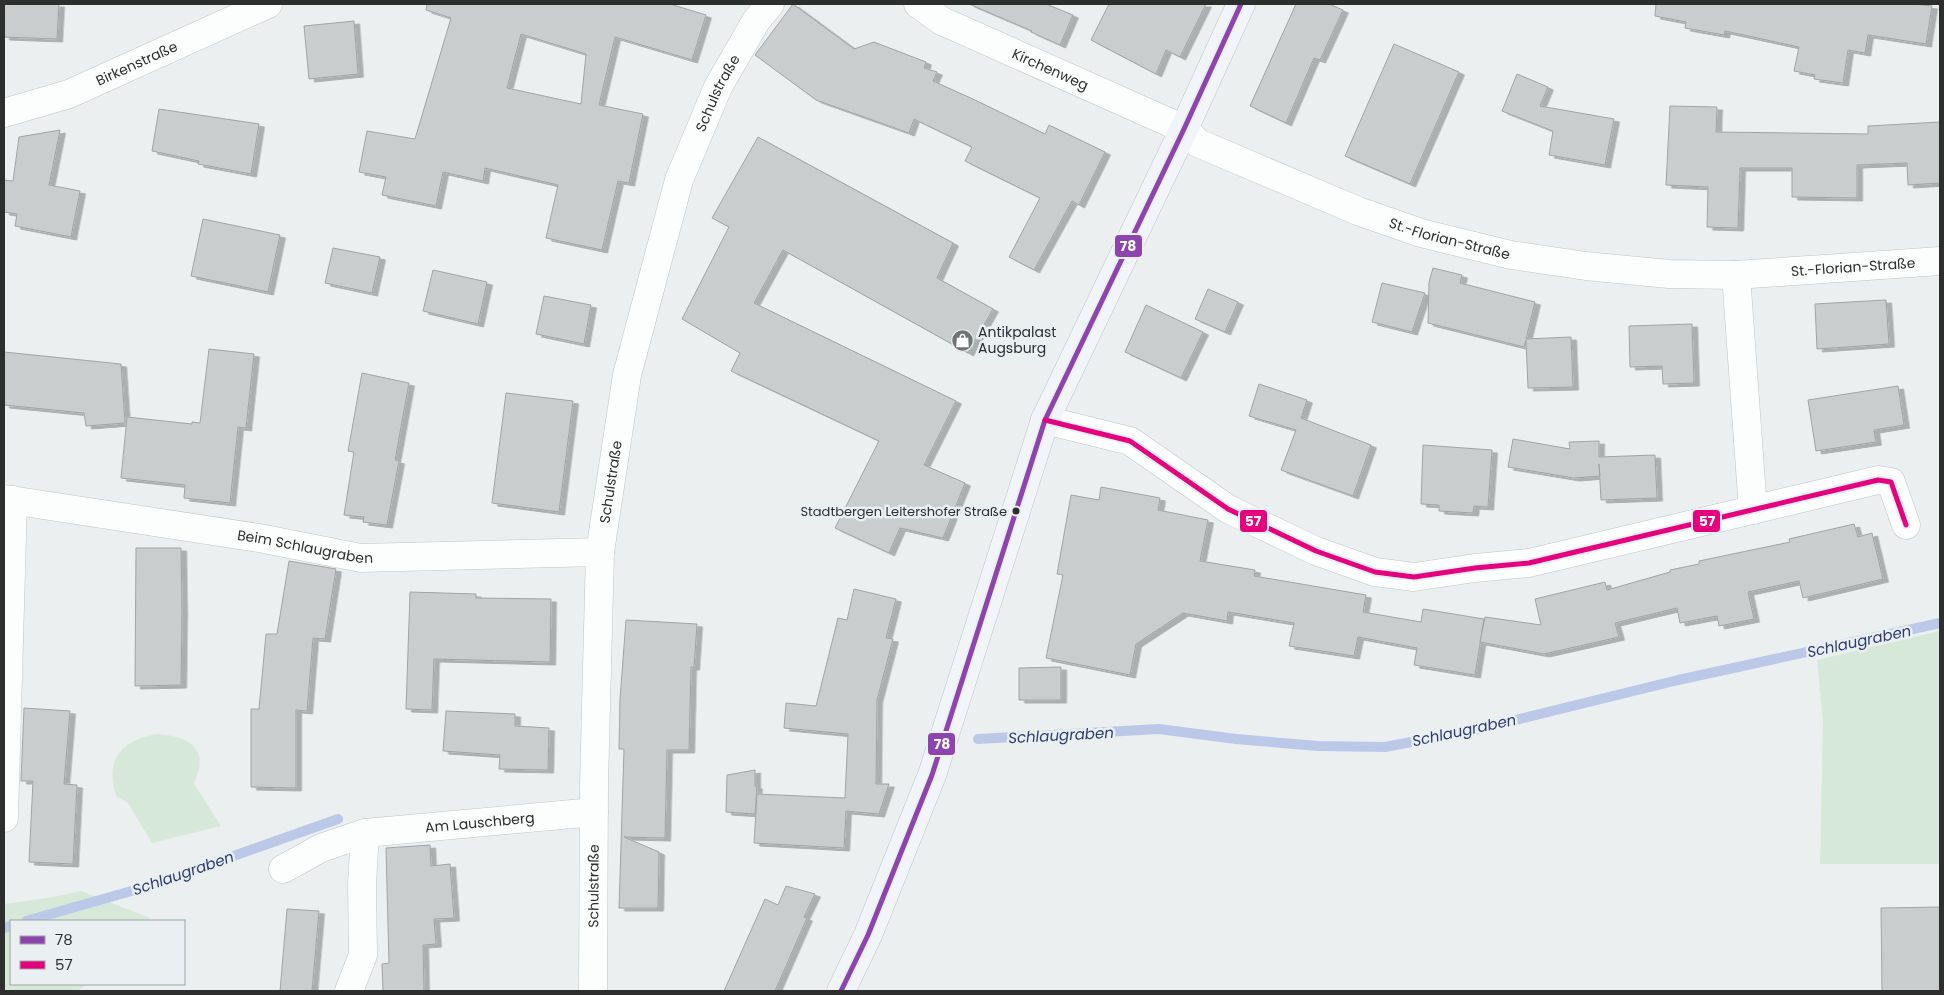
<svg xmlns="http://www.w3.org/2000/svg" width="1944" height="995" viewBox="0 0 1944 995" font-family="Poppins,sans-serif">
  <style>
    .green { fill: #d6e8d8 }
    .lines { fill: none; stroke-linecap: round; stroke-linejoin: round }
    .stream { stroke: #bbc8e8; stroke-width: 10 }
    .building { fill: #cacdcd; stroke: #a1a4a4; fill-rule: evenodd; filter: url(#shadow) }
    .street-casing { stroke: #c1c4c5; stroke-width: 29 }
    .secondary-casing { stroke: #c1c4c5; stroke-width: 29 }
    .street { stroke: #fcfdfd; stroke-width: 28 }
    .secondary { stroke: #f2f5f7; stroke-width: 28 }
    .bus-1-casing { stroke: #eaf0f1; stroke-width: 9 }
    .bus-2-casing { stroke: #eaf0f1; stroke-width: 9 }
    .bus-1 { stroke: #8e44ad; stroke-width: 5 }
    .bus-2 { stroke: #e5007d; stroke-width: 5 }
    .bus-dot { fill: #2d2f2f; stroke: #eaf0f1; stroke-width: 2 }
    .labels { text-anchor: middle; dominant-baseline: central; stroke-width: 5; stroke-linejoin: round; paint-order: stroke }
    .bus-label { font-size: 13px; fill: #2d2f2f; stroke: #eaf0f1; text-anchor: end }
    .street-label { font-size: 14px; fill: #2d2f2f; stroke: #eaf0f1 }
    .poi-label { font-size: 14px; fill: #2d2f2f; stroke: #eaf0f1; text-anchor: start }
    .water-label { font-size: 15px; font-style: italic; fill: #2b3a71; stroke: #eaf0f1 }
    .line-badge { stroke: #eaf0f1; stroke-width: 2 }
    .badge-label { font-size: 14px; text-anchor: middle; font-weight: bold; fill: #fff }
  </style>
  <defs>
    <filter id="shadow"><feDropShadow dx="5.5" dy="3" stdDeviation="0" flood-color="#0004"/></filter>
  </defs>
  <rect width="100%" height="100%" fill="#ebeff0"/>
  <g class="green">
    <polygon points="1940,631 1940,864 1820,864 1823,722 1817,660"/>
    <path d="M158,734C179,736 204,741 199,769C198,774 195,779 194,784L221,826L152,843L128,803L116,796C105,759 121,740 158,734Z"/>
    <polygon points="81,891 150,918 148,921 11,921 11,984 87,984 77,991 4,991 4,904 54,897"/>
  </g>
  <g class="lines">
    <g class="stream">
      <polyline points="978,739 1159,729 1236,739 1318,746 1385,747 1479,729 1678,680 1940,623"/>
      <polyline points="26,921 149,886 338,819"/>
      <polyline points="4,928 11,926"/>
    </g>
  </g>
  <g class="building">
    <polygon points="4,4 59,4 57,39 4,37"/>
    <path d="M427,4H670L706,15L692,60L615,37L599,105L643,114L629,183L618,181L602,250L546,238L558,185L485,168L483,181L443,172L436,206L382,195L386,177L359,172L367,131L415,139L451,18L426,10ZM521,34L586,54L581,104L507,88Z"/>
    <polygon points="793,4 854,49 874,42 926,62 924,68 937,72 933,81 975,100 1045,134 1049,125 1105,152 1079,205 1072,201 1034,270 1009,257 1040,198 965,161 972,147 914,119 909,133 816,100 755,55"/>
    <polygon points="969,4 1046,4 1073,15 1060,45 1031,32 1032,31"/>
    <polygon points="1109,4 1206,4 1180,57 1166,50 1156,74 1091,40"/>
    <polygon points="1296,4 1329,4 1343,10 1320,60 1314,58 1286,123 1250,106"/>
    <polygon points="1656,4 1914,4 1932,6 1926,44 1868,35 1865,53 1848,50 1843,83 1814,79 1815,75 1794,71 1799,47 1725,31 1724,35 1685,28 1686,22 1655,16"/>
    <polygon points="354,21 358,74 309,79 304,26"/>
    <polygon points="1394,44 1459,72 1410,184 1345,156"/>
    <polygon points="1517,74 1548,87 1540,106 1614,119 1605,165 1549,155 1553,131 1502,111"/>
    <polygon points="1670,106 1717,107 1716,132 1868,134 1868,126 1940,122 1940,183 1908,185 1907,163 1857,165 1857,198 1792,197 1792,168 1740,168 1738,228 1707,227 1708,187 1666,185"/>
    <polygon points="159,109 259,124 251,174 198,164 199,161 152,151"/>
    <polygon points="60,130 49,185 80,191 71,237 15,226 17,214 4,212 4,180 13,181 19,137"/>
    <polygon points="758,137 953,243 937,278 993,309 968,353 783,250 754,303 956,401 924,465 965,483 943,538 900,528 889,553 835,528 879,441 731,371 740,353 682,319 729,227 712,218"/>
    <polygon points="203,219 280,235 268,292 191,276"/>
    <polygon points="333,248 380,257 372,293 325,283"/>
    <polygon points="1433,268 1462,275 1460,283 1535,302 1526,339 1571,337 1573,387 1528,388 1526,340 1524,347 1428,323 1429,282"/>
    <polygon points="433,270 487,282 478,324 423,311"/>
    <polygon points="1382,283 1425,293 1412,332 1372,322"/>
    <polygon points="1208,289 1238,302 1225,332 1195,319"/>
    <polygon points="544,296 591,305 584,344 536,334"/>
    <polygon points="1886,300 1889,344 1817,349 1815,304"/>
    <polygon points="1146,305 1203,332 1181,378 1125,352"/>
    <polygon points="1692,324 1694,383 1663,384 1662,366 1630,367 1629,326"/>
    <polygon points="209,349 254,354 246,428 238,427 230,503 184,498 185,485 121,478 127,417 192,424 192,422 200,423"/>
    <polygon points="4,352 121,364 125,423 86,426 84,413 4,405"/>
    <polygon points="362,373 409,383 395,460 399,461 387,525 363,522 364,517 344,515 354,452 348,451"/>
    <polygon points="1259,384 1307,400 1301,418 1371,445 1353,496 1281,470 1296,430 1249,416"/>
    <polygon points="1898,386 1904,425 1874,430 1876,442 1816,451 1808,400"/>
    <polygon points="506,393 573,401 559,512 492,503"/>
    <polygon points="1513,439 1570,449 1569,442 1599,441 1599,457 1655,455 1657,498 1601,500 1599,464 1600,476 1574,478 1508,467"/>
    <polygon points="1423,445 1492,450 1488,507 1474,506 1473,513 1439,511 1439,505 1421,504"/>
    <polygon points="1101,487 1160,498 1158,510 1208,520 1200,561 1255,570 1254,576 1366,595 1363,612 1421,622 1423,609 1484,619 1475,675 1414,665 1417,648 1358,637 1354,656 1289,646 1294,623 1228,612 1227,621 1183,613 1136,644 1130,675 1046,658 1063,575 1057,574 1071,495 1099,500"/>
    <polygon points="1854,524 1858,537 1872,533 1883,579 1803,598 1799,581 1748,592 1754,619 1719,626 1717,616 1680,623 1677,608 1615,623 1619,637 1544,654 1480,642 1485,617 1541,625 1535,599 1605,582 1607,590 1670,572 1670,570 1699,564 1699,561 1790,542 1789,539"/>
    <polygon points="136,548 181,548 182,611 181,685 135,686"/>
    <polygon points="289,561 336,569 325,639 313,638 307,711 296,710 296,788 251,787 251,709 259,709 266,634 277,634"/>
    <polygon points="854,589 896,599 886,638 893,639 877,700 876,784 889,784 879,814 846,811 844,848 754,843 757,794 845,798 848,734 784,728 786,703 816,706 838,618 847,620"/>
    <polygon points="410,592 476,594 476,598 551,599 550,662 434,659 432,710 406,709"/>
    <polygon points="626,620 697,624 694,667 691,667 689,750 667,750 665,838 624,837 659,852 658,908 619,908 624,749 619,749 620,699"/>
    <polygon points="1061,667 1061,700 1019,700 1019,668"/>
    <polygon points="24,708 70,711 64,784 77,785 73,864 29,862 33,781 21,781"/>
    <polygon points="446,711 515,714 515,726 549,728 548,770 499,769 500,755 443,751"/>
    <polygon points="755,770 755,786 757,786 755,814 726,812 727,775"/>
    <polygon points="430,845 431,866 450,864 454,918 434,919 436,944 423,945 424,991 383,991 382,964 389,963 386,848"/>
    <polygon points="786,886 815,894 804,917 807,918 775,991 724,991 765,899 778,905"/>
    <polygon points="1940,907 1940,991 1882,991 1881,908"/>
    <polygon points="287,909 319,911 312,991 280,991"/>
  </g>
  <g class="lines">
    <defs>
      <g id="street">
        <path id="s1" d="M918,4L942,21L1184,129L1198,143L1358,211L1421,233L1511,255L1586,266L1669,274L1736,275L1940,261"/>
        <path id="s2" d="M4,113L69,94L268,4"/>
        <polyline points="1736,275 1753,510"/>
        <polyline points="1045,420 1130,441 1228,509 1316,551 1375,572 1414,577 1475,568 1529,563 1878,480 1891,482 1906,525"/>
        <path id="s3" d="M4,499L259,538L361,558L600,552"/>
        <polyline points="4,818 13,500"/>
        <polyline points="283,869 321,848 365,833"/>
        <path id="s4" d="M349,991L363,955L362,884L365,833L594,812"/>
        <path id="s5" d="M593,991L594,784L600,552L627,375L679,180L718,87L756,21L770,4"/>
      </g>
      <polyline id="secondary" points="841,991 868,935 932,775 1045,420 1184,129 1241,4"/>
    </defs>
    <use href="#street" class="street-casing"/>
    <use href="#secondary" class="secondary-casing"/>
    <use href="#street" class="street"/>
    <use href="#secondary" class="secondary"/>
    <defs>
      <polyline id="bus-1" points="841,991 868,935 932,775 1045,420 1184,129 1241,4"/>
      <polyline id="bus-2" points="1045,420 1130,441 1228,509 1316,551 1375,572 1414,577 1475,568 1529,563 1878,480 1891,482 1906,525"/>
    </defs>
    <use href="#bus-1" class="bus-1-casing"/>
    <use href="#bus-2" class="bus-2-casing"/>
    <use href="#bus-1" class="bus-1"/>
    <use href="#bus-2" class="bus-2"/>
  </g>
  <defs>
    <symbol id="shop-disc" viewBox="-11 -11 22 22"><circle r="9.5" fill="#707273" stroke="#eaf0f1"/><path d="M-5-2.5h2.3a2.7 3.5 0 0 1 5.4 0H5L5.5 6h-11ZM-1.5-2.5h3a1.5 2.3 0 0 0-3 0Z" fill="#fff"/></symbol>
  </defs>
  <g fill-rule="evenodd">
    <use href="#shop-disc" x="950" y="328" width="25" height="25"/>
  </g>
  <circle class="bus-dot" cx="1016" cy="511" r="4.5"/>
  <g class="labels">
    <g class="bus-label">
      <text x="1007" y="511">Stadtbergen Leitershofer Straße</text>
    </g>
    <g class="street-label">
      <text stroke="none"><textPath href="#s2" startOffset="142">Birkenstraße</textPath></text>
      <text stroke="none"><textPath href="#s1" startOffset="148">Kirchenweg</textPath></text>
      <text stroke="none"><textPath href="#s5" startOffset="915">Schulstraße</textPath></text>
      <text stroke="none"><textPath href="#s1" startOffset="584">St.-Florian-Straße</textPath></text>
      <text stroke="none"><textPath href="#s1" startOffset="991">St.-Florian-Straße</textPath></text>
      <text stroke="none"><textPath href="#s5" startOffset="510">Schulstraße</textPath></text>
      <text stroke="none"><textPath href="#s3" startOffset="305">Beim Schlaugraben</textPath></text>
      <text stroke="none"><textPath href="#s4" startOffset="276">Am Lauschberg</textPath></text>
      <text stroke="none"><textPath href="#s5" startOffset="105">Schulstraße</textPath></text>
    </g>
    <g class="poi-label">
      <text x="978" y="332">Antikpalast<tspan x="978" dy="16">Augsburg</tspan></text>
    </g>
    <g class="water-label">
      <text transform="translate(1859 641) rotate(-12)">Schlaugraben</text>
      <text transform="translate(1464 730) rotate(-12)">Schlaugraben</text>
      <text transform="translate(1061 735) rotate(-3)">Schlaugraben</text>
      <text transform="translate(183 873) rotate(-19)">Schlaugraben</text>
    </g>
  </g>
  <g class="line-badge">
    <rect x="1114" y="234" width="29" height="24" rx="5" fill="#8e44ad"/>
    <rect x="1692" y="509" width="29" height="24" rx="5" fill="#e5007d"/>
    <rect x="1239" y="509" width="29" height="24" rx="5" fill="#e5007d"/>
    <rect x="927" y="732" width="29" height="24" rx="5" fill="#8e44ad"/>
  </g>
  <g class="badge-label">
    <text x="1128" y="251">78</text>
    <text x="1707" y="526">57</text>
    <text x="1253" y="526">57</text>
    <text x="942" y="749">78</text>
  </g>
  <rect width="1944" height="995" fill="none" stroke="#2d2f2f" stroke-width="10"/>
  <rect x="10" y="920" width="175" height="65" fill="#eaf0f1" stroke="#9ea3a3"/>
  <rect x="20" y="936" width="25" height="8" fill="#8e44ad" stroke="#9ea3a3"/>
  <text x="55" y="945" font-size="15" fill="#2d2f2f">78</text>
  <rect x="20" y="961" width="25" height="8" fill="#e5007d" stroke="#9ea3a3"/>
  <text x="55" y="970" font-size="15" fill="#2d2f2f">57</text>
</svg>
